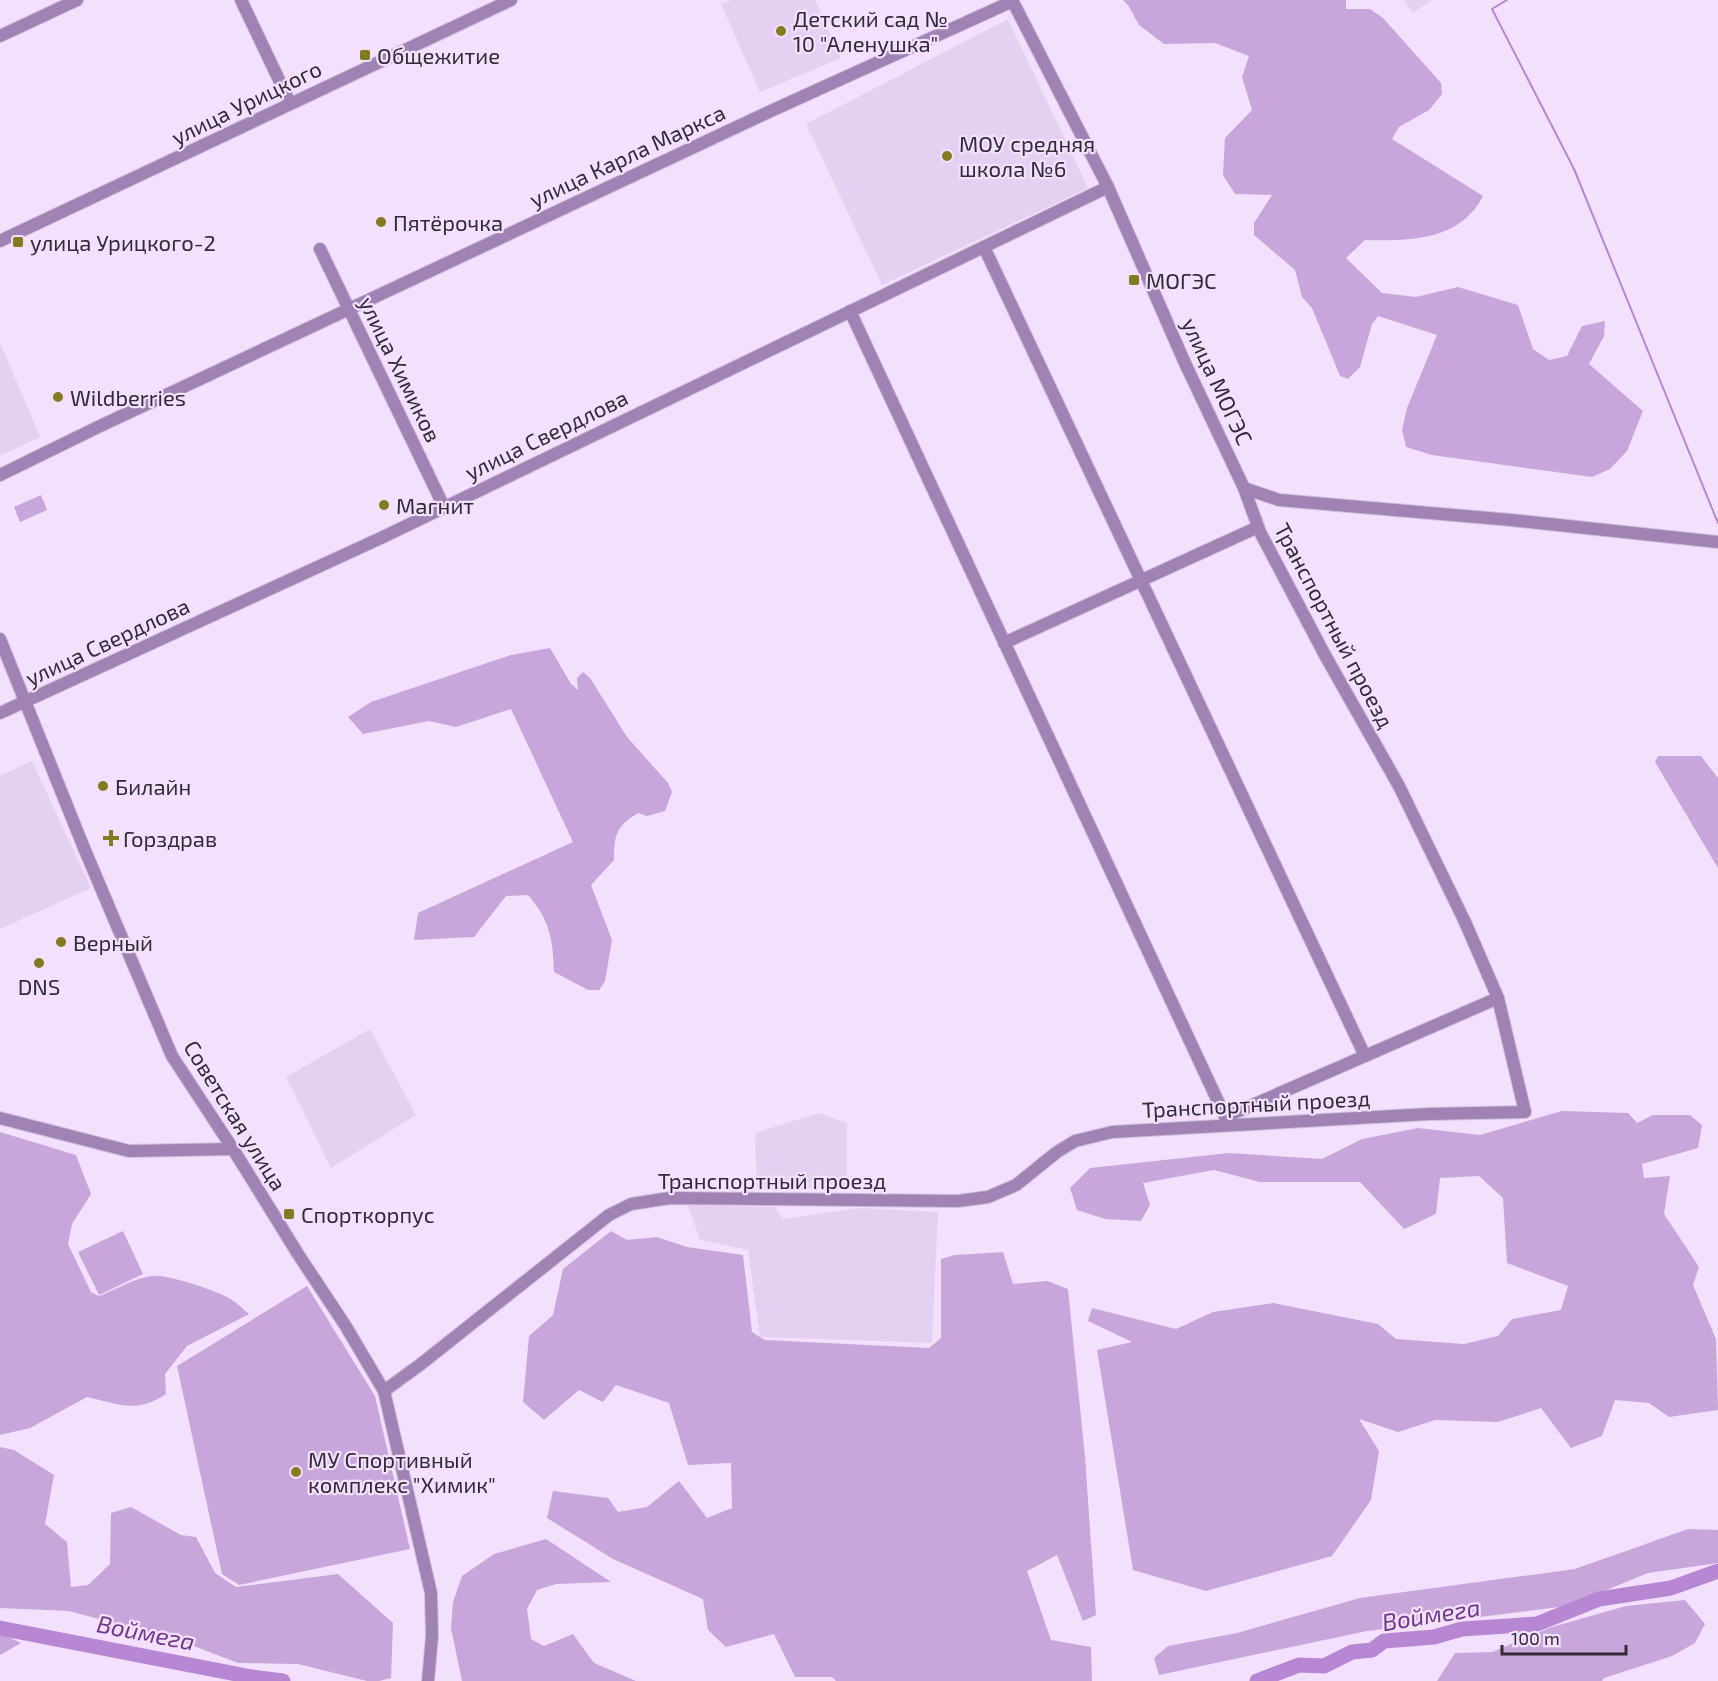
<svg xmlns="http://www.w3.org/2000/svg" width="1718" height="1681" viewBox="0 0 1718 1681" font-family="'Exo 2',sans-serif">
  <style>
    .built { fill: #e5d0f2 }
    .green { fill: #c8a6dc }
    .lines { fill: none; stroke-linecap: round; stroke-linejoin: round }
    .stream { stroke: #b787d3; stroke-width: 2 }
    .river { stroke: #b787d3; stroke-width: 15 }
    .minor-casing { stroke: #cfbfd9; stroke-width: 14 }
    .minor { stroke: #a182b4; stroke-width: 12 }
    .poi-dot { fill: #847a1f; stroke: #f2e0fd; stroke-width: 2 }
    .labels { text-anchor: middle; dominant-baseline: central; stroke-width: 4.5; stroke-linejoin: round; paint-order: stroke }
    .poi-label { font-size: 22px; fill: #322b36; stroke: #f2e0fd; text-anchor: start }
    .street-label { font-size: 22px; fill: #322b36; stroke: #f2e0fd }
    .water-label { font-size: 24px; font-style: italic; fill: #71368f; stroke: #f2e0fd }
  </style>
  <rect width="100%" height="100%" fill="#f2e0fd"/>
  <g class="built">
    <polygon points="731,0 815,0 841,58 760,92 721,4"/>
    <polygon points="1404,0 1432,0 1413,13"/>
    <polygon points="1008,19 1088,188 882,285 806,124"/>
    <polygon points="0,342 40,437 0,456"/>
    <polygon points="32,761 91,888 0,929 0,776"/>
    <polygon points="370,1029 416,1115 331,1168 286,1077"/>
    <polygon points="819,1113 847,1123 847,1187 757,1189 755,1133"/>
    <polygon points="688,1205 775,1207 783,1219 859,1208 938,1212 932,1343 760,1337 748,1250 700,1240"/>
  </g>
  <g class="green">
    <path d="M1123,0H1346V9H1370L1383,18L1441,83L1442,94L1429,110L1399,127L1392,139L1483,196C1460,241 1410,241 1365,240L1346,258L1382,293L1416,297L1458,287L1518,305L1533,349L1549,360L1567,356L1582,326L1605,321L1604,336L1589,364L1643,411L1627,451L1610,469L1592,477L1432,455L1406,447L1402,430L1407,408L1437,335L1378,316L1372,324L1360,367L1348,379L1340,376L1312,308L1302,297L1295,270L1254,235V223L1272,195L1235,194L1223,175L1225,138L1252,110L1242,77L1249,56L1215,43L1164,44L1139,25L1128,5Z"/>
    <polygon points="41,495 47,510 20,522 14,507"/>
    <path d="M550,648L571,684L578,690L577,678L583,672L590,678L627,737L668,783L672,792L665,811L647,816L638,813C616,826 614,836 614,860L591,885L612,940L605,981L599,990H588L554,972C553,940 550,920 528,895L506,896L474,937L414,940L418,913L573,842L511,709L456,727L429,721L363,734L348,717L371,702L511,655Z"/>
    <polygon points="1658,756 1701,756 1718,778 1718,868 1655,762"/>
    <polygon points="1562,1111 1628,1113 1637,1123 1653,1115 1690,1115 1702,1125 1698,1148 1642,1164 1644,1178 1670,1176 1664,1214 1699,1267 1693,1285 1716,1339 1718,1410 1669,1417 1649,1403 1615,1400 1602,1436 1571,1448 1541,1408 1498,1422 1435,1420 1398,1432 1359,1419 1379,1451 1371,1500 1332,1556 1206,1591 1133,1570 1097,1350 1132,1342 1088,1321 1092,1308 1176,1329 1213,1312 1273,1303 1378,1324 1396,1339 1464,1344 1498,1336 1512,1319 1561,1310 1568,1286 1507,1263 1503,1198 1479,1176 1440,1178 1436,1214 1404,1229 1360,1182 1260,1182 1214,1170 1143,1183 1150,1205 1141,1221 1105,1219 1077,1210 1070,1188 1090,1168 1229,1153 1322,1159 1362,1139 1418,1128 1480,1135"/>
    <path d="M0,1132L76,1155L91,1194L72,1224L68,1244L91,1292L99,1296C116,1290 132,1279 151,1276C167,1274 211,1289 227,1297C235,1301 242,1308 249,1314L187,1346L165,1374L166,1394C137,1414 118,1404 87,1397L30,1428L0,1435Z"/>
    <polygon points="123,1231 143,1274 99,1295 78,1252"/>
    <polygon points="611,1231 627,1240 657,1237 687,1247 743,1255 752,1332 765,1340 929,1348 941,1338 941,1259 955,1255 1003,1252 1013,1284 1047,1281 1068,1289 1085,1457 1096,1615 1083,1621 1057,1555 1027,1571 1051,1640 1091,1647 1092,1681 836,1681 832,1677 795,1677 774,1634 726,1647 708,1630 703,1599 613,1559 547,1518 553,1491 608,1498 618,1512 647,1507 679,1481 707,1518 732,1508 731,1463 688,1465 669,1403 616,1385 603,1402 579,1390 544,1420 523,1402 529,1336 553,1315 563,1269"/>
    <polygon points="307,1286 375,1396 410,1549 239,1585 222,1574 177,1366"/>
    <polygon points="0,1447 14,1450 54,1475 45,1524 67,1542 71,1587 88,1585 110,1564 111,1513 131,1507 181,1535 196,1537 215,1573 236,1587 338,1574 393,1623 391,1678 379,1681 367,1681 298,1664 238,1663 178,1640 69,1611 0,1608"/>
    <polygon points="1688,1529 1718,1530 1718,1563 1648,1573 1567,1606 1367,1631 1159,1675 1154,1658 1168,1646 1237,1633 1360,1598 1575,1569"/>
    <polygon points="546,1539 611,1582 556,1584 537,1590 527,1609 531,1639 544,1646 573,1634 594,1663 636,1681 462,1681 451,1628 453,1602 462,1576 494,1554"/>
    <polygon points="1685,1600 1705,1624 1695,1643 1672,1656 1604,1678 1602,1681 1437,1681 1455,1653 1492,1652 1552,1627 1626,1606"/>
    <polygon points="0,1633 21,1643 0,1655"/>
  </g>
  <g class="lines">
    <polyline class="stream" points="1507,0 1492,9 1574,169 1718,523"/>
    <g class="river">
      <polyline points="0,1628 252,1677 283,1681"/>
      <polyline points="1257,1681 1299,1665 1324,1666 1352,1652 1372,1650 1384,1641 1434,1637 1462,1629 1537,1624 1599,1599 1671,1588 1718,1571"/>
    </g>
    <defs>
      <g id="minor">
        <polyline points="241,0 290,103"/>
        <polyline points="0,36 77,0"/>
        <polyline points="0,241 511,0"/>
        <polyline points="984,247 1365,1056"/>
        <polyline points="320,249 444,507"/>
        <polyline points="850,311 1229,1125"/>
        <polyline points="0,475 98,427 773,110 1013,1"/>
        <polyline points="1244,488 1279,500 1511,520 1718,542"/>
        <polyline points="0,639 84,848 172,1056 233,1149 298,1254 345,1325 384,1391 431,1593 432,1636 428,1681"/>
        <polyline points="1004,643 1258,527"/>
        <polyline points="0,713 383,537 1108,187"/>
        <polyline points="1225,1117 1498,998"/>
        <polyline points="0,1118 129,1151 233,1149"/>
        <polyline points="384,1391 421,1364 609,1215 631,1204 670,1198 958,1201 988,1197 1016,1185 1057,1152 1075,1141 1112,1132 1429,1114 1525,1112 1498,998 1465,922 1399,786 1326,657 1260,532 1244,488 1184,361 1108,187 1012,0"/>
      </g>
    </defs>
    <use href="#minor" class="minor-casing"/>
    <use href="#minor" class="minor"/>
  </g>
  <g class="poi-dot">
    <circle cx="781" cy="31" r="6"/>
    <rect x="359" y="49" width="12" height="12" rx="3"/>
    <circle cx="947" cy="156" r="6"/>
    <circle cx="381" cy="222" r="6"/>
    <rect x="12" y="236" width="12" height="12" rx="3"/>
    <rect x="1128" y="274" width="12" height="12" rx="3"/>
    <circle cx="58" cy="397" r="6"/>
    <circle cx="384" cy="505" r="6"/>
    <circle cx="103" cy="786" r="6"/>
    <path d="M108 829h6v6h6v6h-6v6h-6v-6h-6v-6h6z"/>
    <circle cx="61" cy="942" r="6"/>
    <circle cx="39" cy="963" r="6"/>
    <rect x="283" y="1208" width="12" height="12" rx="3"/>
    <circle cx="296" cy="1472" r="6"/>
  </g>
  <g class="labels">
    <g class="poi-label">
      <text x="793" y="18">Детский сад №<tspan x="793" dy="25">10 "Аленушка"</tspan></text>
      <text x="377" y="55">Общежитие</text>
      <text x="959" y="143">МОУ средняя<tspan x="959" dy="25">школа №6</tspan></text>
      <text x="393" y="222">Пятёрочка</text>
      <text x="30" y="242">улица Урицкого-2</text>
      <text x="1146" y="280">МОГЭС</text>
      <text x="70" y="397">Wildberries</text>
      <text x="396" y="505">Магнит</text>
      <text x="115" y="786">Билайн</text>
      <text x="123" y="838">Горздрав</text>
      <text x="73" y="942">Верный</text>
      <text x="39" y="986" text-anchor="middle">DNS</text>
      <text x="301" y="1214">Спорткорпус</text>
      <text x="308" y="1459">МУ Спортивный<tspan x="308" dy="25">комплекс "Химик"</tspan></text>
    </g>
    <g class="street-label">
      <text transform="translate(246 102) rotate(-26)">улица Урицкого</text>
      <text transform="translate(627 155) rotate(-25)">улица Карла Маркса</text>
      <text transform="translate(401 369) rotate(64)">улица Химиков</text>
      <text transform="translate(1218 381) rotate(65)">улица МОГЭС</text>
      <text transform="translate(546 434) rotate(-26)">улица Свердлова</text>
      <text transform="translate(1335 625) rotate(62)">Транспортный проезд</text>
      <text transform="translate(107 641) rotate(-25)">улица Свердлова</text>
      <text transform="translate(1256 1103) rotate(-3)">Транспортный проезд</text>
      <text transform="translate(236 1115) rotate(58)">Советская улица</text>
      <text x="772" y="1180">Транспортный проезд</text>
    </g>
    <g class="water-label">
      <text transform="translate(1431 1614) rotate(-9)">Воймега</text>
      <text transform="translate(146 1632) rotate(11)">Воймега</text>
    </g>
  </g>
  <path d="M1502 1645v9h124v-9" fill="none" stroke="#322b36" stroke-width="3"/>
  <text x="1511" y="1645" font-size="18" fill="#322b36" stroke="#f2e0fd" stroke-width="4.5" paint-order="stroke">100 m</text>
</svg>
